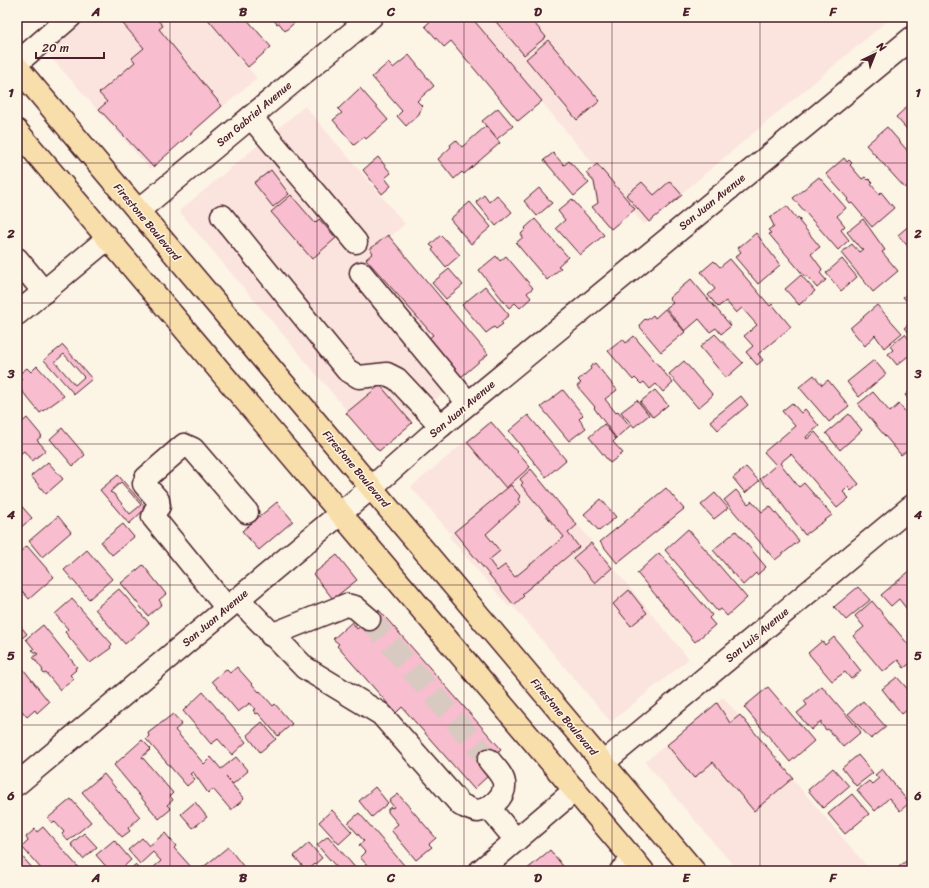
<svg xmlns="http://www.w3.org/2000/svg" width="929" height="888" viewBox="0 0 929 888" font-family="Sriracha,sans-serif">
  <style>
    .built { fill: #fbe4de }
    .building { fill: #f8bdce; stroke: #4a1f2b; fill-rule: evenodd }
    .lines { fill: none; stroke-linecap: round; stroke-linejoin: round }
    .minor-tunnel { stroke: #d8cac0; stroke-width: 22; stroke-dasharray: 22 11; stroke-linecap: butt }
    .minor-casing { stroke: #4a1f2b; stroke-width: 25 }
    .major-casing { stroke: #4a1f2b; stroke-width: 25 }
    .minor { stroke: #fcf5e5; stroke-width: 22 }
    .major { stroke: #f8deab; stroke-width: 22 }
    .grid { fill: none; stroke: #4a1f2b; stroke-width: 1; stroke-opacity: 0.55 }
    .labels { text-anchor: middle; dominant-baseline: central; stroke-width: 3; stroke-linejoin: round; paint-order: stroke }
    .street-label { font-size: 11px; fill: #4a1f2b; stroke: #fcf5e5 }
    .neatline { fill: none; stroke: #4a1f2b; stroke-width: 1.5 }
    .grid-label { font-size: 13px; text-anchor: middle; font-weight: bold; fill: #4a1f2b }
  </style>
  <rect width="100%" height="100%" fill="#fcf5e5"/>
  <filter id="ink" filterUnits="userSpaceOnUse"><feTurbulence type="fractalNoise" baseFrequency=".025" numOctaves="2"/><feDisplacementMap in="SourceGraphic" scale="8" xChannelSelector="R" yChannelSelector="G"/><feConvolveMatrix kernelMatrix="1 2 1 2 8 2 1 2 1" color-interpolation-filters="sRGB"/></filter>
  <g filter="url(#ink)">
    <g class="built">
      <polygon points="89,17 205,17 257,78 150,169 47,53"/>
      <polygon points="471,17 892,17 644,225"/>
      <polygon points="305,106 405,224 390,237 488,354 379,449 179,211"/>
      <polygon points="491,420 689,659 611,722 512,605 509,607 449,537 451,534 411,487"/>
      <polygon points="723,697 871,871 738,871 645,762"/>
    </g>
    <g class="building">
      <polygon points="117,17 155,17 163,26 159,29 222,106 153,167 99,109 107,102 99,93 135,62 132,58 144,48"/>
      <polygon points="206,17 245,17 271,47 248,67"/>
      <polygon points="274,17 301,17 285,31 279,23 277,24 272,18"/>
      <polygon points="435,17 471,17 542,101 518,121 451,41 444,47 425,26"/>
      <polygon points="492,17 529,17 546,37 524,55"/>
      <polygon points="548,40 600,101 577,120 526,59"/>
      <polygon points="409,55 434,86 417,101 422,106 419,114 406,126 397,116 402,111 372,77 388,63 393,68"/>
      <polygon points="360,88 388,120 366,139 364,137 354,145 333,120 342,113 338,109"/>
      <polygon points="910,104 912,106 912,135 896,117"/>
      <polygon points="498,108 513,126 497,139 482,121"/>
      <polygon points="486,126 500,143 464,174 462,172 454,179 438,159 451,147 450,145 456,140 462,147"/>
      <polygon points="887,127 912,156 912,182 905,188 866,145"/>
      <polygon points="553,153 564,165 569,161 589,183 574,196 544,160"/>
      <polygon points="378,157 391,173 385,178 391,186 382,194 363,170"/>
      <polygon points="844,158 847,162 849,160 852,163 850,165 862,179 865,177 868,180 869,179 873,183 871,184 879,194 881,192 894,208 872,227 852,203 850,204 847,200 848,199 826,174"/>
      <polygon points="597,164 635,209 611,229 592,207 598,203 594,182 586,173"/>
      <polygon points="271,170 289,194 273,207 254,183"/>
      <polygon points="819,177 846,208 837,216 845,226 841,230 849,240 838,250 793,198"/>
      <polygon points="670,181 682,195 649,222 626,195 642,182 654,195"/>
      <polygon points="539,188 552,203 537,216 524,201"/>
      <polygon points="291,195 315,223 319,219 336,238 312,259 271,212"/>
      <polygon points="484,195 489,202 497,195 512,212 496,226 476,202"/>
      <polygon points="572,199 604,235 580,255 556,228 565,220 558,211"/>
      <polygon points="470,202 491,227 471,244 450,219"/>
      <polygon points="787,206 797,219 798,217 801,220 799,221 820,247 811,254 819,265 822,269 820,273 826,280 817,288 807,276 805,277 769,234 771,233 768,230 774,226 770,218"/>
      <polygon points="535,219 568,257 558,266 561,268 547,280 516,243 523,237 521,234 526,229 525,228"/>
      <polygon points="863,219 885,250 882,252 898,271 873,292 841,253 852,244 859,252 863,249 860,248 847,232"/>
      <polygon points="912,223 912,251 898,235"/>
      <polygon points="756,233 780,265 758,284 735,257 741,252 738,248"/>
      <polygon points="388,235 488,354 460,378 428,339 433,335 366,259 373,253 370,249"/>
      <polygon points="441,235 460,255 446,267 432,250 434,248 430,245"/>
      <polygon points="496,256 500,261 506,256 533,288 527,293 531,298 520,308 515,303 509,308 479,270"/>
      <polygon points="730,259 770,306 772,304 791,327 758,354 763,360 757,365 746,352 753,346 744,336 757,325 742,308 736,313 726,301 718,307 708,295 715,289 701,272 714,261 720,267"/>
      <polygon points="842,259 857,277 841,291 826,273"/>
      <polygon points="449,269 463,285 446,299 432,283"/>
      <polygon points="801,275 815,291 799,305 785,289"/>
      <polygon points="691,279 731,326 721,334 716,328 710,332 699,319 685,331 666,308 673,303 669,298"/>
      <polygon points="485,286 509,315 501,322 503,324 496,329 494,327 486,333 462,305"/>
      <polygon points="912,289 912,307 903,297"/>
      <polygon points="877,305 902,333 884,348 875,335 865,346 850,328"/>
      <polygon points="665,309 685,332 661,352 640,327 641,323 645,319 647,320 653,315 655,318"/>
      <polygon points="912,321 912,336 904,328"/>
      <polygon points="715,334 743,363 726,378 700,347"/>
      <polygon points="905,334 912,343 912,353 897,365 888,354 893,350 890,346"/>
      <polygon points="634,336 673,383 663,392 656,384 650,389 644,382 641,384 635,378 633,380 608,351 623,339 626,343"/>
      <path d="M63,345L92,379L74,394L44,360ZM64,354L84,377L75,385L55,362Z"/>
      <polygon points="874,360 886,374 859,397 847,382"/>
      <polygon points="684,361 713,395 698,408 669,374"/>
      <polygon points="595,363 617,390 605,399 616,413 618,411 630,426 616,438 594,408 595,407 577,386 581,383 578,380 591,369 590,367"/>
      <polygon points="37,366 64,396 40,413 17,385 22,379 18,375 27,368 31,372"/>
      <polygon points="814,375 822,385 828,380 849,406 829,422 799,387"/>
      <polygon points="380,385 412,423 379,451 346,413"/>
      <polygon points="912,389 912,403 905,395"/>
      <polygon points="563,390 583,415 579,419 586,428 569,441 541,407"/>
      <polygon points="655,390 668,405 653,417 640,402"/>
      <polygon points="873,392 890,412 899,404 912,420 912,447 901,455 858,404"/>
      <polygon points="741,396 748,405 718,430 710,421"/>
      <polygon points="637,400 649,415 634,427 621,412"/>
      <polygon points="792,403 801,413 805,409 819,426 806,437 807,439 815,432 859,484 851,491 848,487 843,492 849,498 837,508 791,454 780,463 799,487 804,483 832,515 805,535 781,503 782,503 769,487 768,488 760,479 776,465 764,452 795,426 782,411"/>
      <polygon points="849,414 862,430 840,450 826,433"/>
      <polygon points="528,415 566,460 546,477 509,431"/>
      <polygon points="27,418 42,436 37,440 46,450 32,461 24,451 20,454 17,450 17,421 20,424"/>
      <polygon points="491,422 530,467 506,488 467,442"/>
      <polygon points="604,424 616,439 613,442 623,453 610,463 589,437"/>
      <polygon points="62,428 85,455 73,466 50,439"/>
      <polygon points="48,462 63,479 46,494 31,476"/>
      <polygon points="746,467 759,481 745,493 733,478"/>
      <polygon points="531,469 577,525 568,533 579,547 522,594 524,596 514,605 454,532 511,485 520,496 518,500 521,502 486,534 500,551 489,560 497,571 505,565 515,577 564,537 521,485 523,483 520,479"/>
      <path d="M118,475L146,508L129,524L100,490ZM121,482L141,505L130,514L114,494L110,492Z"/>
      <polygon points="666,488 684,509 617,563 600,542"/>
      <polygon points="736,490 748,504 752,501 762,512 770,506 799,541 775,560 724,500"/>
      <polygon points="715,493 728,508 714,519 701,505"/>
      <polygon points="17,494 20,498 17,501 32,518 19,529 17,527"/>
      <polygon points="601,499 616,517 599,531 584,514"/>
      <polygon points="277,502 293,521 259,550 242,531"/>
      <polygon points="58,516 71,532 42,557 29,541"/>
      <polygon points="123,524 134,537 112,555 101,542"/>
      <polygon points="688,529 747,598 727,616 721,609 717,611 665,550"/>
      <polygon points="736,531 766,567 757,575 756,573 743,585 713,550"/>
      <polygon points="591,543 612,568 595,583 573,558"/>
      <polygon points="27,546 54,577 29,599 17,585 17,555"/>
      <polygon points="87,550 112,579 89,599 64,570"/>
      <polygon points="659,553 712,615 709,618 715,625 695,642 637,573"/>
      <polygon points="337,555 357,580 333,599 313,574"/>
      <polygon points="143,565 166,594 159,600 162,604 148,616 121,583"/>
      <polygon points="912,569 912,617 911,618 908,613 909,612 899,599 891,606 881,595"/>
      <polygon points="858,587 870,600 846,620 834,607"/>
      <polygon points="119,589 149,623 125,644 95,609"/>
      <polygon points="629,590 647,613 631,626 613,604"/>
      <polygon points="72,599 112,644 110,647 111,648 90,663 65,632 68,629 55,614"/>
      <polygon points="872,601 912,649 912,662 904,668 898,660 883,672 853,636 864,627 855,616"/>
      <polygon points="379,610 501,749 482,766 489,775 474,789 402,707 396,713 337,646 339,644 333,639 352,622 357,629"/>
      <polygon points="17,622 27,634 17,642"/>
      <polygon points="43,625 77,667 75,668 76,670 70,675 74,679 60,690 46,673 44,674 42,671 43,670 33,657 38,654 32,650 34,649 26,639"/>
      <polygon points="834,637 861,671 851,679 845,672 832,681 808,653 822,641 825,645"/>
      <polygon points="17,661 49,702 37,713 35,710 27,717 17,705"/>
      <polygon points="237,667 259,692 260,691 273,706 275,704 292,724 278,736 258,713 256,714 253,710 255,709 250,703 238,712 212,681 226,669 230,673"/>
      <polygon points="897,677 912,694 912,706 902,714 882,689"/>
      <polygon points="822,686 861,732 843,747 828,729 826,730 821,724 821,721 811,730 797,713 807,705 804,701"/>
      <polygon points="768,687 814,741 790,762 744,707"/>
      <polygon points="203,692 246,742 232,755 218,739 211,744 183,711"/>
      <polygon points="863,701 886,727 871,739 848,714"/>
      <polygon points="717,703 730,723 740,715 793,778 754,811 713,762 694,778 667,745"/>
      <polygon points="173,714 182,724 175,730 204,764 211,757 221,769 236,757 248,771 233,784 226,777 244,799 231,810 213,789 208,793 193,772 190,774 195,779 187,786 146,739 149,736 148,733"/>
      <polygon points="262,722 276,739 260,752 247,735"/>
      <polygon points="142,740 151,749 142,757 173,793 170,796 173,800 167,805 171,809 159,819 114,765"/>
      <polygon points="858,755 873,773 856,786 842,768"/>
      <polygon points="833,768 849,786 823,808 808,790"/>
      <polygon points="882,769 909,803 900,811 889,798 875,811 857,790 869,781 872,784 879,778 875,775"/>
      <polygon points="104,774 140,817 128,828 130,831 122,837 82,792"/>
      <polygon points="912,781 912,799 906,792 911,788 909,784"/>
      <polygon points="375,787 388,803 372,817 359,801"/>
      <polygon points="398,794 436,838 429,844 432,847 416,860 391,830 398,824 388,812 388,809 391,807 392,808 394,807 389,801"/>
      <polygon points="852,794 869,814 845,834 828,814"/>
      <polygon points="71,799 91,822 68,841 62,834 64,832 54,821 52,823 48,818"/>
      <polygon points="195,802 207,817 193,828 181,814"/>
      <polygon points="332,810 352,832 339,844 319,822"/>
      <polygon points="359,813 404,865 398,871 372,871 360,857 365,852 359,845 364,841 348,823"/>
      <polygon points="43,827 78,867 73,871 43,871 22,847 28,841 26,837 35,829 37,832"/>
      <polygon points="84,833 97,847 83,859 71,844"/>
      <polygon points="165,833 176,846 174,848 192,868 188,871 156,871 153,868 161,861 153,852 140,864 128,850 142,838 149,846"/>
      <polygon points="328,836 358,871 337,871 339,870 317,845"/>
      <polygon points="114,840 131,860 120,870 117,867 110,871 96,855"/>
      <polygon points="309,843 322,858 307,871 294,856"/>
      <polygon points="228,847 247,871 203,871 201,869"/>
      <polygon points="550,850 567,871 525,871"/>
      <polygon points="17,851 35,871 17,871"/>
      <polygon points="911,857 912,871 894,871"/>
      <polygon points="135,865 141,871 128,871"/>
    </g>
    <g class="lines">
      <polyline class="minor-tunnel" points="369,619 489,760"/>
      <defs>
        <g id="minor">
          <polyline points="17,63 70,17"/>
          <polyline points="251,117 356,242"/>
          <polyline points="138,211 371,17"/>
          <polyline points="222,216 347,370 359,377 387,374 397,379 441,426"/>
          <polyline points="17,259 44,292"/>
          <polyline points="361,273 468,403"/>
          <polyline points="17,314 107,239"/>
          <path d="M238,599L305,668L381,714L461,805C466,807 473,811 478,811C490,809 506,797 504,783C503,775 494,767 489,760"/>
          <polyline points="227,608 153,517 155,511 159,506 158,500 144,484 146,478 184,445 193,449 247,512"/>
          <polyline points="271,635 346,605 355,607 369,619"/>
          <polyline points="603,763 912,506"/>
          <polyline points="17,784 372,487 441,426 912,38"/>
          <polyline points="491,806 495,815 516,840"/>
          <polyline points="480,871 575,790"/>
          <polyline points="621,871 634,860"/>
        </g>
        <g id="major">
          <polyline points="17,67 694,871"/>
          <polyline points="17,131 643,871"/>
        </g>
      </defs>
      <use href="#minor" class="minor-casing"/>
      <use href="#major" class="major-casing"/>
      <use href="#minor" class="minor"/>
      <use href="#major" class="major"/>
    </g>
  </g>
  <path class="grid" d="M170,17V871M317,17V871M464,17V871M612,17V871M760,17V871M17,163H912M17,303H912M17,444H912M17,585H912M17,725H912"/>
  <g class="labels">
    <g class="street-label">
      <text transform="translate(254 114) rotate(-40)">San Gabriel Avenue</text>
      <text transform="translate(712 202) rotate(-39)">San Juan Avenue</text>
      <text transform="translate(147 222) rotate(50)">Firestone Boulevard</text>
      <text transform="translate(462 409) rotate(-40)">San Juan Avenue</text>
      <text transform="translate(356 469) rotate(50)">Firestone Boulevard</text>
      <text transform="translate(215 618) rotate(-40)">San Juan Avenue</text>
      <text transform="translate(757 635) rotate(-40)">San Luis Avenue</text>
      <text transform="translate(564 717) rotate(50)">Firestone Boulevard</text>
    </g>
  </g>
  <rect width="929" height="888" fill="none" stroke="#fcf5e5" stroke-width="44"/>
  <g transform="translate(875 54) rotate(43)" stroke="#fcf5e5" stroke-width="3" paint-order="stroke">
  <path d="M0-3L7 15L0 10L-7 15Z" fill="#4a1f2b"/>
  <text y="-6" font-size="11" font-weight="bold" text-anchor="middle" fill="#4a1f2b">N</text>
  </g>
  <path d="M36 52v6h68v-6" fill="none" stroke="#4a1f2b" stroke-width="2"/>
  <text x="42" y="52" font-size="12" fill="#4a1f2b" stroke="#fcf5e5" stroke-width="3" paint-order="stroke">20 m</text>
  <rect x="22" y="22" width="885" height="844" class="neatline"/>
  <g class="grid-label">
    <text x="96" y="16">A</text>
    <text x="243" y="16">B</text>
    <text x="391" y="16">C</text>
    <text x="538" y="16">D</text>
    <text x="686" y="16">E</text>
    <text x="833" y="16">F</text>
    <text x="11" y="97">1</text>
    <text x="918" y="97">1</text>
    <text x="11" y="238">2</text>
    <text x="918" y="238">2</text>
    <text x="11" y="378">3</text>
    <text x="918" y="378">3</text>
    <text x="11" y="519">4</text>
    <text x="918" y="519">4</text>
    <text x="11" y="660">5</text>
    <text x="918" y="660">5</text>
    <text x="11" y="800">6</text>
    <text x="918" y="800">6</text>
    <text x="96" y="882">A</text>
    <text x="243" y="882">B</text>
    <text x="391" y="882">C</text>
    <text x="538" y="882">D</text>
    <text x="686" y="882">E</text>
    <text x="833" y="882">F</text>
  </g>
</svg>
